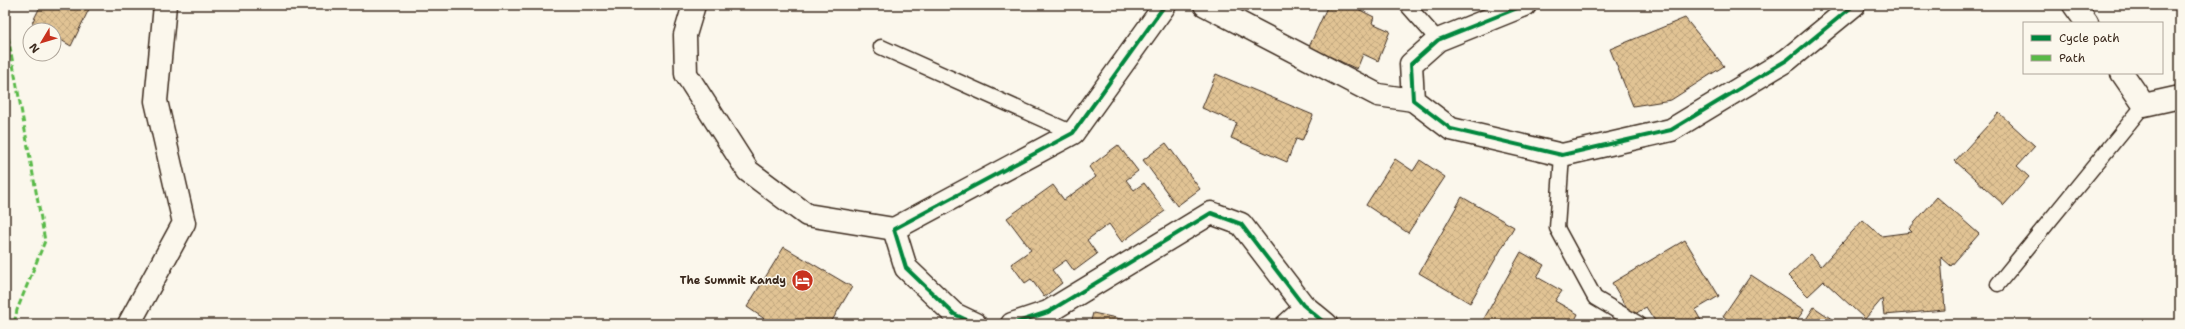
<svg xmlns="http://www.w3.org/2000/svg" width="2185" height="329" viewBox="0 0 2185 329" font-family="'Shantell Sans',sans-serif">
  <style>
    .building { fill: url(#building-cross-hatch); stroke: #3b2a1e }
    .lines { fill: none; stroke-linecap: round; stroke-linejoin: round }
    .lane-casing { stroke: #3b2a1e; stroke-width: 17 }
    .street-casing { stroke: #3b2a1e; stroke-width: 25 }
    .lane { stroke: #fbf7ec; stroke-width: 14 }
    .street { stroke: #fbf7ec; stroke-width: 22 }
    .quiet { stroke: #58b947; stroke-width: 3; stroke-dasharray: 6 3; stroke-linecap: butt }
    .cycleway-casing { stroke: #fbf7ec; stroke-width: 6 }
    .cycleway { stroke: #00873e; stroke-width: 4 }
    .labels { text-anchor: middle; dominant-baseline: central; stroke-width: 3; stroke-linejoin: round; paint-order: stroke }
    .poi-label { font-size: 11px; font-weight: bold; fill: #3b2a1e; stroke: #fbf7ec; text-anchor: end }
  </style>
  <defs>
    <pattern id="building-cross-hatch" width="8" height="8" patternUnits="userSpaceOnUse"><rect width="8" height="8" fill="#e1c394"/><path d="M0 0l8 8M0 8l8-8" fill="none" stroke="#c2a87f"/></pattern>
  </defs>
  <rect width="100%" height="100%" fill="#fbf7ec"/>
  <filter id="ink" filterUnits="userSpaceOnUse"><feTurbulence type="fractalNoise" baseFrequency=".025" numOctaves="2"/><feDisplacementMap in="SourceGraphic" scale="8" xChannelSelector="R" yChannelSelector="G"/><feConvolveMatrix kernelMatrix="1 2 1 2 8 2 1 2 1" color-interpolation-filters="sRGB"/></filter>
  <g filter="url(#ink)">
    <g class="building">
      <polygon points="41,5 91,5 71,46 54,36 54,30 44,30 32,23"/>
      <polygon points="1328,5 1342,7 1342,5 1359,5 1358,9 1374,17 1372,23 1390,31 1378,61 1363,54 1357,69 1309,47"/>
      <polygon points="1685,18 1724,66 1671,100 1633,106 1610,49"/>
      <polygon points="1216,74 1313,115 1302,141 1296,139 1287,162 1231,138 1237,123 1202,108"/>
      <polygon points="1999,113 2035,146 2017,166 2029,177 2004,205 1955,161"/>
      <polygon points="1166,143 1200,189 1177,206 1143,160"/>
      <polygon points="1118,145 1138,171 1126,180 1134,190 1144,183 1165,211 1122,242 1109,224 1087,240 1097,254 1074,271 1066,260 1052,270 1062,283 1044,297 1031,279 1025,283 1011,264 1031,250 1007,218 1053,185 1064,200 1096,177 1089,167"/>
      <polygon points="1395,159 1413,171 1420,160 1445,177 1408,233 1366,205"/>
      <polygon points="1462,197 1514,227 1470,303 1419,273"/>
      <polygon points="1937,197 1979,234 1951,266 1941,257 1945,310 1884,315 1882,299 1865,319 1824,281 1808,296 1788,276 1811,254 1821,266 1863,220 1881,236 1912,232 1909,229"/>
      <polygon points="1685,240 1719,296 1695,310 1703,324 1657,324 1646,307 1632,316 1612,283"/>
      <polygon points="784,247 852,287 830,324 772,324 747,307"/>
      <polygon points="1521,252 1544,265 1537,277 1562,291 1555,301 1578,314 1573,324 1481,324"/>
      <polygon points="1751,275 1804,310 1794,324 1734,324 1723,316"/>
      <polygon points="1814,307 1839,324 1803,324"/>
      <polygon points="1093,313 1135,322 1135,324 1090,324"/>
    </g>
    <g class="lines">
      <defs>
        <g id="lane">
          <polyline points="1407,5 1438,40"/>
          <polyline points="881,47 1073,133"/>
          <polyline points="1562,155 1557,228 1595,298 1639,324"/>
          <polyline points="1998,284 2144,105"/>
          <polyline points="1282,324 1303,305"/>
        </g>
        <g id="street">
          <polyline points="694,5 685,35 686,74 748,171 807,215 894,229"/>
          <polyline points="1205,5 1378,95 1413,100"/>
          <polyline points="1525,5 1438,40 1411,64 1413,100 1451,129 1562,155 1671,130 1787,60 1854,5"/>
          <polyline points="2074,5 2087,23"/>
          <polyline points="2122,73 2144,105 2180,97"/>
          <polyline points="129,324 184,223 156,101 165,5"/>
          <polyline points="975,324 954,314 906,268 894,229 1073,133 1165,5"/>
          <polyline points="1012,324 1048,312 1211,213 1241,224 1303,305 1326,324"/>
        </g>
      </defs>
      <use href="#lane" class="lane-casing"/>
      <use href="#street" class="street-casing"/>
      <use href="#lane" class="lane"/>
      <use href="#street" class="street"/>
      <polyline class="quiet" points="5,20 45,241 17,310 14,324"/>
      <defs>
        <g id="cycleway">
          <polyline points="1525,5 1438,40 1411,64 1413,100 1451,129 1562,155 1671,130 1787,60 1854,5"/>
          <polyline points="975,324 954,314 906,268 894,229 1073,133 1165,5"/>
          <polyline points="1012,324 1048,312 1211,213 1241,224 1303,305 1326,324"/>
        </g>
      </defs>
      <use href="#cycleway" class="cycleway-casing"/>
      <use href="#cycleway" class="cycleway"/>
    </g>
  </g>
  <defs>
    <symbol id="hotel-disc" viewBox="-11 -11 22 22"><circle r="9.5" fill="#c8321e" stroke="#fbf7ec"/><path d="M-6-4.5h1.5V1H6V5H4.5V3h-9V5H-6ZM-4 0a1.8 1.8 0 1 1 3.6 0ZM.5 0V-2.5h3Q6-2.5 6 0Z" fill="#fff"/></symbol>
  </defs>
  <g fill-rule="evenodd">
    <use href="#hotel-disc" x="790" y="268" width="25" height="25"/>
  </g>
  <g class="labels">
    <g class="poi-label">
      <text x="786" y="280">The Summit Kandy</text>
    </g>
  </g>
  <rect width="2185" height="329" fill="none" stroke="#fbf7ec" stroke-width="20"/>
  <rect x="10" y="10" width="2165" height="309" fill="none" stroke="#3b2a1e" stroke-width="1.5" filter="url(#ink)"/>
  <rect x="2023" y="22" width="140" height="52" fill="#fbf7ec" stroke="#aea59a"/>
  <rect x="2031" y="35" width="20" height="6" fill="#00873e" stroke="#aea59a"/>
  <text x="2059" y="42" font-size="12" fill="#3b2a1e">Cycle path</text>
  <rect x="2031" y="55" width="20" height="6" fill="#58b947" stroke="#aea59a"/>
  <text x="2059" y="62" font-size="12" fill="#3b2a1e">Path</text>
  <g transform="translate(42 42) rotate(232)"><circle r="19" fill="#fbf7ec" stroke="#aea59a"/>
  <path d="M0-3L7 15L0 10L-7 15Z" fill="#c8321e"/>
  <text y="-6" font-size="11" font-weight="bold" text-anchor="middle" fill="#3b2a1e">N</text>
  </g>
</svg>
